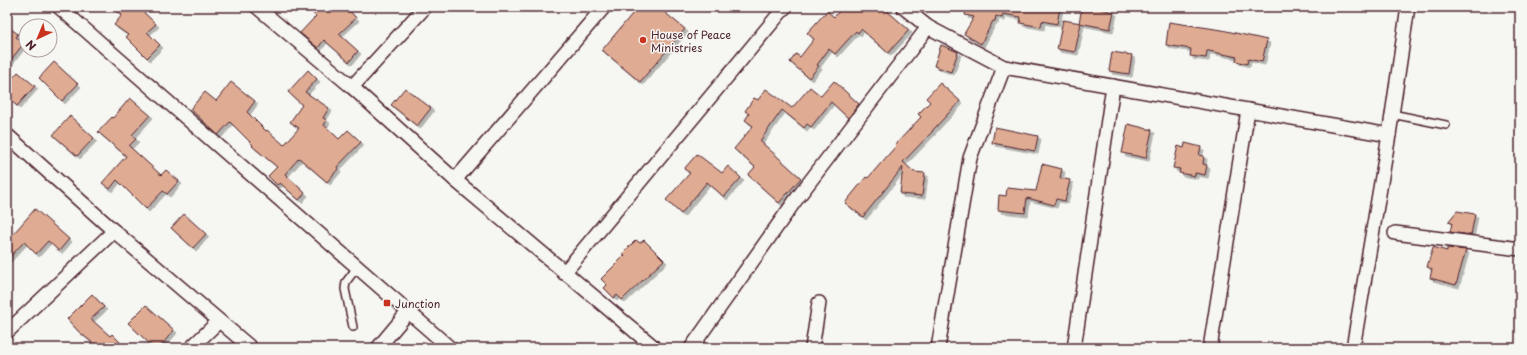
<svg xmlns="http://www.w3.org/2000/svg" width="1527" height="355" viewBox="0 0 1527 355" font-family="'Playpen Sans',sans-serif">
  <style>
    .building { fill: #dfac93; stroke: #4a1f2b; filter: url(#shadow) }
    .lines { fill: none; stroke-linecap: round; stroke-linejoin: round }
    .lane-casing { stroke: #4a1f2b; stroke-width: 10 }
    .street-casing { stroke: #4a1f2b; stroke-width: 16 }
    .lane { stroke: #f6f6f2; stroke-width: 7 }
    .street { stroke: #f6f6f2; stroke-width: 13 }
    .poi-dot { fill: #c8321e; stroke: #f6f6f2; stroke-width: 1.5 }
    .labels { text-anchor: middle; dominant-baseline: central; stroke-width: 3; stroke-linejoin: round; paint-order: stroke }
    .poi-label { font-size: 11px; fill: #4a1f2b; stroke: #f6f6f2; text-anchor: start }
  </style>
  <defs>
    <filter id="shadow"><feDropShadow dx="3" dy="3" stdDeviation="0" flood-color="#0004"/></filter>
  </defs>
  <rect width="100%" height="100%" fill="#f6f6f2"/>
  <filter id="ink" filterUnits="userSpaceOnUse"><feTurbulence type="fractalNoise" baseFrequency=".025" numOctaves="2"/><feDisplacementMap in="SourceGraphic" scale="8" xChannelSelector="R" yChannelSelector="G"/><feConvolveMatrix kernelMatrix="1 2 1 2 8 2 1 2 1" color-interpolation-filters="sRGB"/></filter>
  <g filter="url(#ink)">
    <g class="building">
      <polygon points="111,7 138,7 156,24 147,32 160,45 147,58 126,37 128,35 114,25 122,15"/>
      <polygon points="306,7 346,7 356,18 339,34 358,51 349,62 324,40 318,48 300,33 316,16"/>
      <polygon points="638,7 658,7 685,29 640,82 602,50"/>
      <polygon points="843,7 885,7 885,9 909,30 888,53 861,29 858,33 856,31 835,54 829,49 817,65 819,66 809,78 790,62 796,54 800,57 814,39 807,33 827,11 834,17"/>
      <polygon points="967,7 1060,7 1057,24 1042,21 1041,27 1020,23 1021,17 1003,14 1002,18 996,16 995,21 993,21 981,44 964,34 974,17 965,15"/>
      <polygon points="1082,7 1092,7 1114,12 1110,29 1079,23"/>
      <polygon points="1063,20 1081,23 1075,52 1057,49"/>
      <polygon points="1169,22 1222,30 1267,40 1262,62 1248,59 1247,64 1236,61 1237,57 1209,51 1207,51 1206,58 1190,56 1191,49 1166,45"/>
      <polygon points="7,26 18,34 16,37 24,43 7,65"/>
      <polygon points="941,45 958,52 951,72 934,66"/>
      <polygon points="1112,52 1132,55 1129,74 1109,71"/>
      <polygon points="54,62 78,84 62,101 39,78"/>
      <polygon points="308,70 317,79 305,92 329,108 323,118 327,120 324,125 339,139 348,130 361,142 337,167 338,169 327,182 299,158 285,174 305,193 299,200 280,183 277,185 268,176 277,167 252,146 253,145 230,122 218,135 190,109 205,92 216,101 231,82 255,101 247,112 266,131 267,130 284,145 299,128 290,122 302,105 288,92"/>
      <polygon points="18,72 35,86 17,106 7,97 7,84"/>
      <polygon points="834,81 859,104 848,118 831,102 811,127 807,124 804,128 782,110 760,141 801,178 779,203 748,175 755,167 734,149 753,126 745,120 749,114 745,111 754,98 758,100 766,89 792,108 810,87 821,96"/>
      <polygon points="940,83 960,101 932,131 933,131 903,162 914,172 925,173 922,196 900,194 903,167 863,217 845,203 866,177 868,178 896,146 895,145 921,117 918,114 930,102 926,98"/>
      <polygon points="405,88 431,108 417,126 391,105"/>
      <polygon points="130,98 150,115 132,135 136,139 129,146 161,175 166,170 179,181 167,194 163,191 146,209 117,180 110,189 102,183 126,156 98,132 112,117 113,118"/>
      <polygon points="70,116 94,138 77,156 53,135"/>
      <polygon points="1128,124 1152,130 1146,158 1122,153"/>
      <polygon points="995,127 1038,136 1035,151 992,143"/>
      <polygon points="1185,143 1201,147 1199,155 1204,156 1203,164 1207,165 1205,175 1195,173 1195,176 1179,173 1180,169 1173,168 1178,146 1184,148"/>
      <polygon points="697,154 722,173 728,166 741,178 724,197 707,182 681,214 666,200 690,173 684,169"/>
      <polygon points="1042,164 1062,169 1060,178 1070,180 1065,201 1056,199 1054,205 1027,198 1025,213 998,210 999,195 1006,196 1007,188 1036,191"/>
      <polygon points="35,209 69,239 59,251 48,241 36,254 24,242 7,260 7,241"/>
      <polygon points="1457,211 1475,214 1471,235 1450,232 1452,223 1448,222"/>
      <polygon points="184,214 206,234 193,248 171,228"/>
      <polygon points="636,240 640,243 644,240 664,260 622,300 617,295 614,298 604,288 607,285 601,279 625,255 623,253"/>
      <polygon points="1433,247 1447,251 1447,248 1466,250 1456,285 1430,278 1432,269 1427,267"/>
      <polygon points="92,294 104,307 91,319 110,336 112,334 126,348 99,348 79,332 67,319"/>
      <polygon points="146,305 174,330 159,348 154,348 128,323"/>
    </g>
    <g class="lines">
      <defs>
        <g id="lane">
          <polyline points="1392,114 1446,125"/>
          <polyline points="353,327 345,289 346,282 358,266"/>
        </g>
        <g id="street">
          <polyline points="59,7 450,348"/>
          <polyline points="257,7 352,87 455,180 655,348"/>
          <polyline points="903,7 928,27 1004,67 1389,135"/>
          <polyline points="352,87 425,7"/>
          <polyline points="7,135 114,231 251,348"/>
          <polyline points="455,180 604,7"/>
          <polyline points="1395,233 1520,249"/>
          <polyline points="564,273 785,7"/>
          <polyline points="7,332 114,231"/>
          <polyline points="191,348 219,321"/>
          <polyline points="378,348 409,311"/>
          <polyline points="691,348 795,201 928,27"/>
          <polyline points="812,348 819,303"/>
          <polyline points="938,348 970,158 1004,67"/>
          <polyline points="1074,348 1113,86"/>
          <polyline points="1210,348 1248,110"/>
          <polyline points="1353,348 1389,135 1408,7"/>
        </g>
      </defs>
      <use href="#lane" class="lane-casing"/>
      <use href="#street" class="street-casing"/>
      <use href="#lane" class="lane"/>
      <use href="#street" class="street"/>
    </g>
  </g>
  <g class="poi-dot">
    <circle cx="643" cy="40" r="4"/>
    <rect x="383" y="299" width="8" height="8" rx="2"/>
  </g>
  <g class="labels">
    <g class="poi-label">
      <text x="651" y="34">House of Peace<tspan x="651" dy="13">Ministries</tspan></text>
      <text x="395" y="303">Junction</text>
    </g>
  </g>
  <rect width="1527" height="355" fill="none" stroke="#f6f6f2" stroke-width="24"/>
  <rect x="12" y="12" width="1503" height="331" fill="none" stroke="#4a1f2b" stroke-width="1.5" filter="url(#ink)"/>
  <g transform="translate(38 38) rotate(224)"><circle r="19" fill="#f6f6f2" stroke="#b1a0a2"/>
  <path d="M0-3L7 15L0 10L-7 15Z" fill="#c8321e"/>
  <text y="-6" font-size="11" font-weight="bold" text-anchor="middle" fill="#4a1f2b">N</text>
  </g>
</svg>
